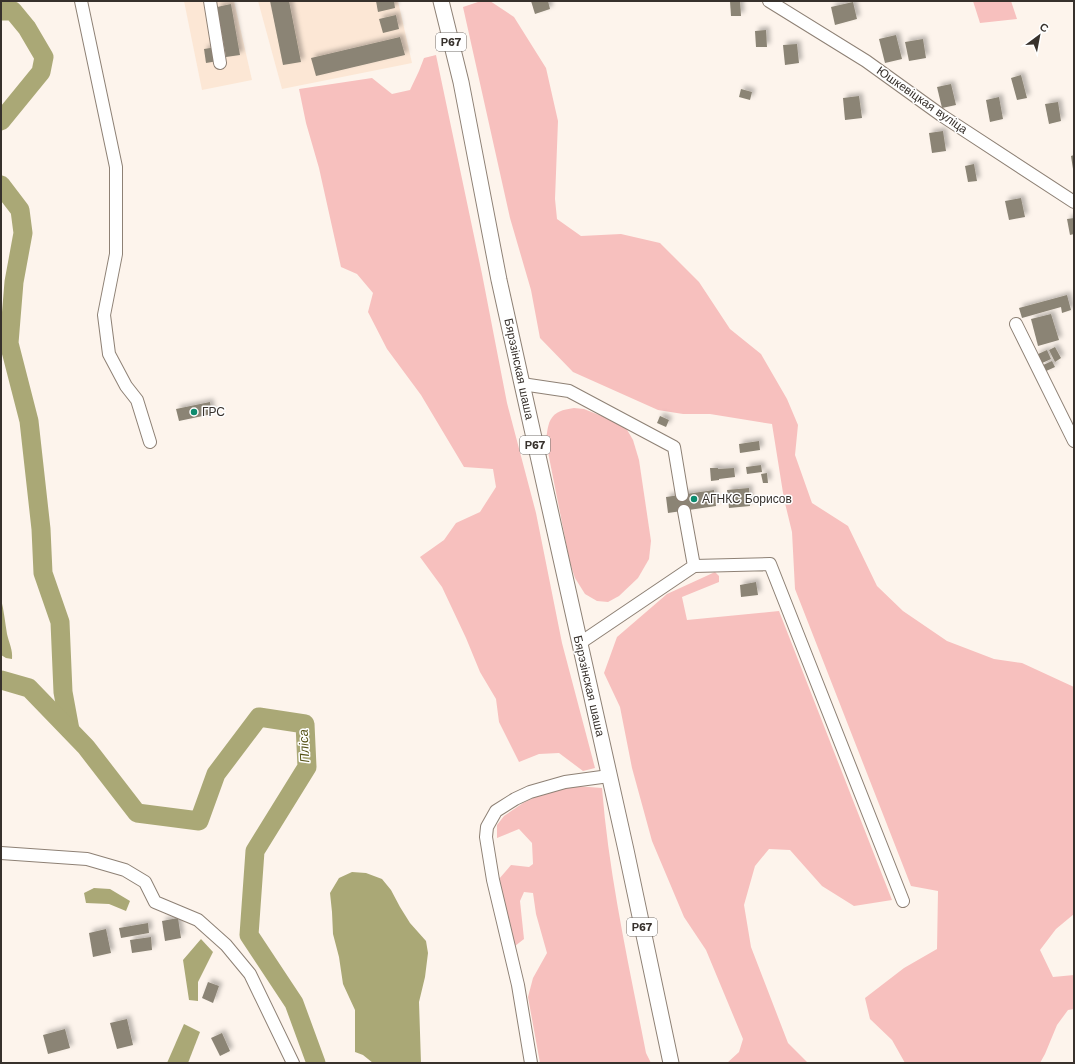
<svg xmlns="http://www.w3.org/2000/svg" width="1075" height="1064" viewBox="0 0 1075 1064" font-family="'Work Sans',sans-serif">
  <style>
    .built { fill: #fce7d5 }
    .green { fill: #f7c0be }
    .water { fill: #aaa876 }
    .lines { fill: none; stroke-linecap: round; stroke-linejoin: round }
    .river { stroke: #aaa876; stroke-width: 19 }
    .building { fill: #8b8475; filter: url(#shadow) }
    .minor-casing { stroke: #8e8175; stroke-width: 14 }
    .major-casing { stroke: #8e8175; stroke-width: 17 }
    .minor { stroke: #fff; stroke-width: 12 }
    .major { stroke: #fff; stroke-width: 15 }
    .poi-dot { fill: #0d8b6e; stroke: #fff; stroke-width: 1.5 }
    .labels { text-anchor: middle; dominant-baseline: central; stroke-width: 3; stroke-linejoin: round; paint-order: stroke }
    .shield { fill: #fff; stroke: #736f6b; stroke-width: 1 }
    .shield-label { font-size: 11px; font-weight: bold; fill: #37312c }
    .street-label { font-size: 12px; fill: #37312c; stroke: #fff }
    .poi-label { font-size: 12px; fill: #37312c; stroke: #fff; text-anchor: start }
    .water-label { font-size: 13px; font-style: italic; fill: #565318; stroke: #fff }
  </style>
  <defs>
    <filter id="shadow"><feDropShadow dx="3.5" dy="-3.5" stdDeviation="2" flood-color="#0004"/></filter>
  </defs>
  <rect width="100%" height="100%" fill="#fdf4ec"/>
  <g class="built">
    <polygon points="184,1 234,1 252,80 202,90"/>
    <polygon points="258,1 398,1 412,63 282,89"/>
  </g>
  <g class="green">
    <polygon points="481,1 490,1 514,17 546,68 558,121 555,199 557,219 581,236 621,234 660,243 699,282 730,329 761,354 787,399 798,425 795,455 812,503 848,526 877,586 903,611 947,641 994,659 1022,663 1074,687 1074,914 1056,929 1040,950 1053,977 1074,975 1074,1009 1068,1010 1057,1025 1045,1054 1040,1063 905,1063 892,1040 870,1019 865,998 904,968 937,949 938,891 911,886 795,589 792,532 784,499 772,424 710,414 683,414 658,410 573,372 540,338 531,290 510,218 463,7"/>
    <polygon points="973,1 1011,1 1017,19 980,23"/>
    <polygon points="436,55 482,274 507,403 536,513 562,643 595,768 583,771 559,753 539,754 519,762 499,722 496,699 480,672 466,638 442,587 420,557 444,540 456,523 480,512 496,487 493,469 464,467 421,395 387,349 368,312 373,293 357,274 341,267 319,168 306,123 299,89 372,78 392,94 410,90 419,71 424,58"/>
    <path d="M574,408L584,409L614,421L626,428L633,440L639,460L651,541L649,559L638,578L619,596L608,602L597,601L585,594L575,578L570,563L546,442C548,420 550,411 574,408Z"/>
    <polygon points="715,572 719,576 719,582 682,597 687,620 779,611 892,900 854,906 822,886 790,850 769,849 755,866 744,905 751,947 788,1043 808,1063 727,1063 739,1052 743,1039 706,950 684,917 652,841 632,768 620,707 604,673 617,637 667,594"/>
    <path d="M575,786L602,788C609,877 629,965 646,1053L651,1063H540L528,997L533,978L547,953L536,914L533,893L524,892L520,901L524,939L515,946L499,879L511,865L529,867L533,864L532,843L519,829L497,838V825L504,816L523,803L541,794Z"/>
  </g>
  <g class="water">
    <path d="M1,599C4,611 5,622 7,634C9,643 13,650 12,659L6,658L1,655Z"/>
    <polygon points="352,872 366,873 382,879 391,890 400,907 410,923 426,941 428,953 425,977 419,1002 421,1063 373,1063 363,1055 355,1052 355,1010 343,984 339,957 333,934 332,912 330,893 339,878"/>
    <polygon points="94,888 110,889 130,901 126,911 109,904 86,903 84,893"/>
    <polygon points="201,939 213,952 198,982 198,1001 189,1000 183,960"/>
    <polygon points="184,1024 200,1032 188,1063 167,1063"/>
  </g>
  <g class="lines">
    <g class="river">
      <polyline points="1,11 13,11 27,28 44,57 41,72 1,121"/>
      <polyline points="1,185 20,210 23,233 14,282 9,343 29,421 41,529 43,573 60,622 63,692 70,730"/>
      <polyline points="1,680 29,688 86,747 137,813 199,821 216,774 259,717 305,724 307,767 255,851 249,935 294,1003 316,1063"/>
    </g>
  </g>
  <g class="building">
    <polygon points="270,1 289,1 301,62 283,65"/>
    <polygon points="376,1 394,1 395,8 378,12"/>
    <polygon points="531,1 548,1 550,9 535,14"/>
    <polygon points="730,1 740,1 741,16 731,16"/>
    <polygon points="853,2 857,19 835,25 831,7"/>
    <polygon points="231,4 240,55 226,57 217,7"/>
    <polygon points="396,15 399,29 383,33 379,19"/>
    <polygon points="766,30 767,47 756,47 755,31"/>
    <polygon points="896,35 902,59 885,63 879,39"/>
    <polygon points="400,37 405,55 316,76 311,58"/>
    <polygon points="923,39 926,58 909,61 905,42"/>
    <polygon points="797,44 799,63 785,65 783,45"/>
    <polygon points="216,47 218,61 206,63 204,49"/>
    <polygon points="1021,75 1027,98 1017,100 1011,78"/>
    <polygon points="951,84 956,105 942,108 937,87"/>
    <polygon points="741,89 752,92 750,100 739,97"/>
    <polygon points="859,96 862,118 845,120 843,98"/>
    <polygon points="999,97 1003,119 990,122 986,100"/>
    <polygon points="1058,102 1061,121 1049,124 1045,104"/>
    <polygon points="943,131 946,151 932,153 929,133"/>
    <polygon points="1074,155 1074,169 1073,169 1071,156"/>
    <polygon points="974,164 977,181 968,182 965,166"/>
    <polygon points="1021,198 1025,217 1009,220 1005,201"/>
    <polygon points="1074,218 1074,234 1070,235 1067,219"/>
    <polygon points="1067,295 1071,310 1062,313 1061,307 1022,318 1019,308"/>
    <polygon points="1051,314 1059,340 1038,346 1031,319"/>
    <polygon points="1055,347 1061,358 1055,362 1049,350"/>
    <polygon points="1047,350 1051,359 1040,364 1036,355"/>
    <polygon points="1052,361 1055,367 1044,372 1041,366"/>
    <polygon points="210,402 212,414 179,421 176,409"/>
    <polygon points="660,416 669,420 666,427 657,423"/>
    <polygon points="759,441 760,450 740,453 739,444"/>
    <polygon points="761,465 762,472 747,474 746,467"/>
    <polygon points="710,468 718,468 718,469 734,468 735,477 719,479 719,480 711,481"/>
    <polygon points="767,473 768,483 763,483 761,474"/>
    <polygon points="749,488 750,506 729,508 727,490"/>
    <polygon points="714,490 716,506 668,513 666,497"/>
    <polygon points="756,582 758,595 741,597 740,585"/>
    <polygon points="178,918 181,938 165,941 162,921"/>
    <polygon points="148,923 149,933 121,938 119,928"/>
    <polygon points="106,929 111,953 93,957 89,933"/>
    <polygon points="151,937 152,950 132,953 130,940"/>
    <polygon points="208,982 219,986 213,1003 202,998"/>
    <polygon points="127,1019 133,1045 117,1049 110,1023"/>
    <polygon points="65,1029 70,1048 48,1054 43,1035"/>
    <polygon points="222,1033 230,1051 220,1056 211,1038"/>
  </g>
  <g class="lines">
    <defs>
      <g id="minor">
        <polyline points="81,1 116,167 116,254 104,315 109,354 126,386 137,400 150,442"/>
        <polyline points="210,1 220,63"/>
        <polyline points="769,1 866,61 941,115 1074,202"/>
        <polyline points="1016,324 1074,441"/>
        <polyline points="522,384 569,391 674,447 682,495"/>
        <polyline points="694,566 770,564 903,901"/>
        <polyline points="580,643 694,566 684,511"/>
        <polyline points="1,853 87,859 125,870 145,882 155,902 198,920 226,945 250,974 293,1063"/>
        <polyline points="531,1063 518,985 493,880 486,837 487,827 496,811 515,799 530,792 565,782 609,776"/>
      </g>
      <polyline id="major" points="441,1 461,82 499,280 522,384 626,850 671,1063"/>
    </defs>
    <use href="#minor" class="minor-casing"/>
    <use href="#major" class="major-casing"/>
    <use href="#minor" class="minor"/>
    <use href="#major" class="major"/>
  </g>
  <g class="poi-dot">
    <circle cx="194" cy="412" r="4"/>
    <circle cx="694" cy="499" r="4"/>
  </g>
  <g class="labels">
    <g class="shield">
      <rect x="436" y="33" width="30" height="18" rx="3"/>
      <rect x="520" y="436" width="30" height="18" rx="3"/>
      <rect x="627" y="918" width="30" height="18" rx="3"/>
    </g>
    <g class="shield-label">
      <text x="451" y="42">Р67</text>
      <text x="535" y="445">Р67</text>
      <text x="642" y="927">Р67</text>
    </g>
    <g class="street-label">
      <text transform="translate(922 100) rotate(35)">Юшкевіцкая вуліца</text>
      <text transform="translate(519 369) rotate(78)">Бярэзінская шаша</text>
      <text transform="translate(589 686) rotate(77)">Бярэзінская шаша</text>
    </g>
    <g class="poi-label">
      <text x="202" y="412">ГРС</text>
      <text x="702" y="499">АГНКС Борисов</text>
    </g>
    <g class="water-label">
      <text transform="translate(304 746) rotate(-93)">Пліса</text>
    </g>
  </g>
  <rect width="1075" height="1064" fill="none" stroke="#37312c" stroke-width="4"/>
  <g transform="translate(1039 36) rotate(32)" stroke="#ffffff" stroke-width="3" paint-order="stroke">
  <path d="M0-3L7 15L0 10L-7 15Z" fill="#37312c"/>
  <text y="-6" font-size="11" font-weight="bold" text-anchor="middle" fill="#37312c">С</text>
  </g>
</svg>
